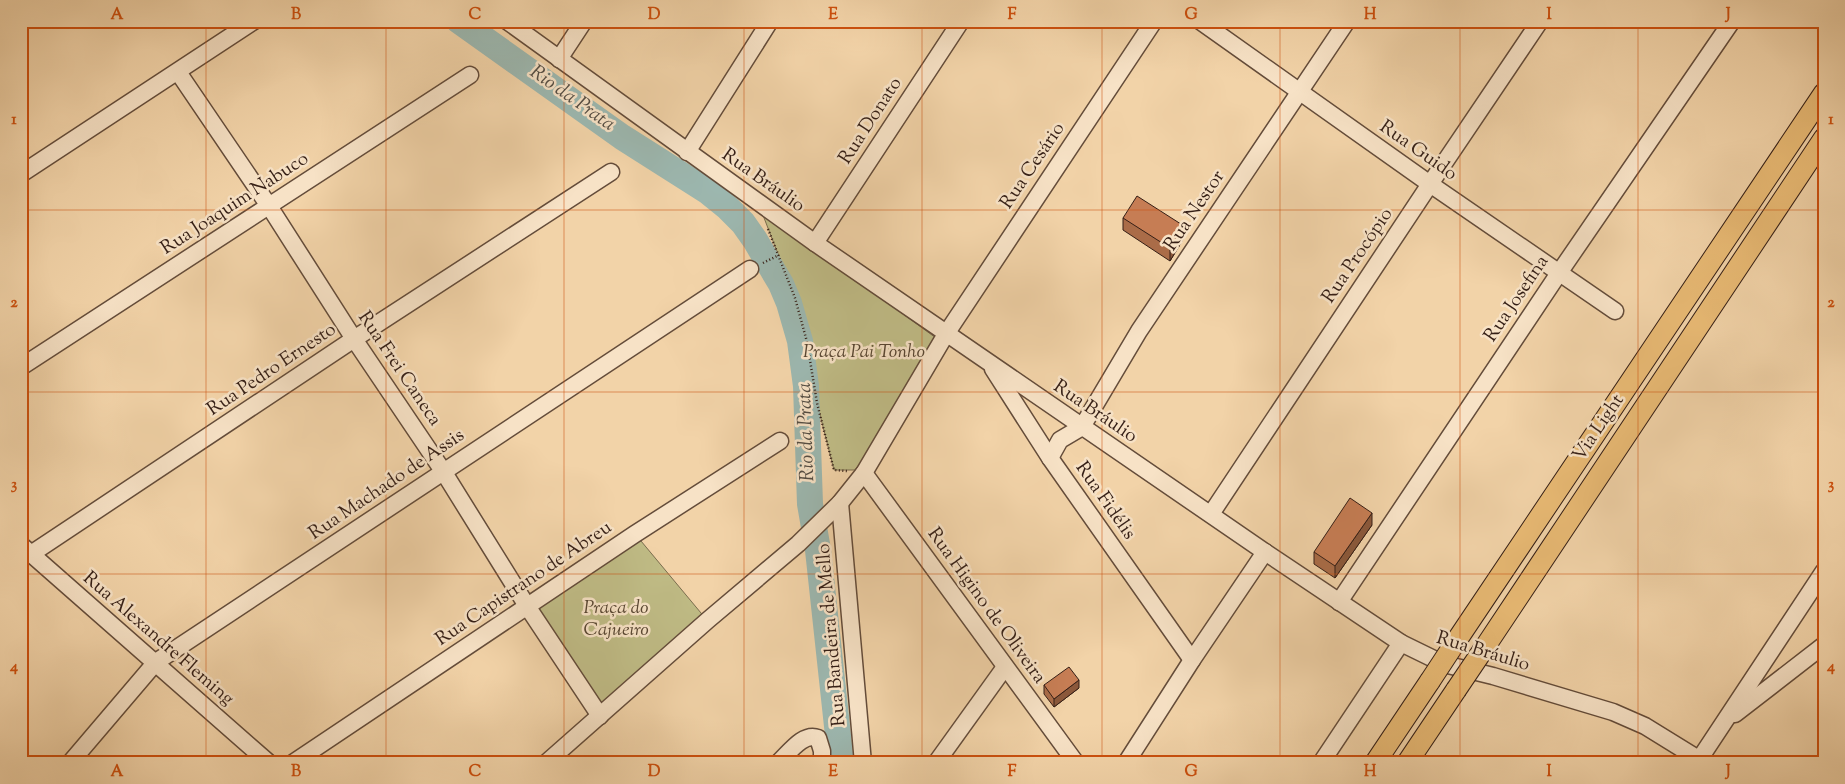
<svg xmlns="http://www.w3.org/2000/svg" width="1845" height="784" viewBox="0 0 1845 784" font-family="'Sorts Mill Goudy',serif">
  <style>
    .green { fill: #bfbb85; stroke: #7a6d4e }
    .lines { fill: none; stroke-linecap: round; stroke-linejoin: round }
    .river { stroke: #9cb7af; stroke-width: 26 }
    .minor-casing { stroke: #644c3a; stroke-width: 19 }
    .major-casing { stroke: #351f16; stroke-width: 22 }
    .path { stroke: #351f16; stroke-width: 2.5; stroke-dasharray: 1 2.5; stroke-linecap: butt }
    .minor { stroke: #f7e2c6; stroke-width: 16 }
    .major { stroke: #e9ba74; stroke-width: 20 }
    .major-bridge-casing { stroke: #351f16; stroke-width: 22; stroke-linecap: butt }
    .major-bridge { stroke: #e9ba74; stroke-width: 20 }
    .wall { fill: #aa6c48; stroke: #351f16 }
    .shaded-wall { fill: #8b583b; stroke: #351f16 }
    .building { fill: #c67d54; stroke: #351f16 }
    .grid { fill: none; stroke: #cd500e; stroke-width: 1; stroke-opacity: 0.55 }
    .labels { text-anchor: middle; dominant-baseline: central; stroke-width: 5; stroke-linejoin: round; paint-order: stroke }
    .street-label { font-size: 19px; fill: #351f16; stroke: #f7e2c6 }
    .park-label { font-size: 19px; font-style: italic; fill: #584632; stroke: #f7e2c6 }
    .water-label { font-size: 20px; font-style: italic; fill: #544d44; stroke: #f7e2c6 }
    .neatline { fill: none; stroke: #cd500e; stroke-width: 2 }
    .grid-label { font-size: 16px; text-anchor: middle; font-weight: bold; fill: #cd500e }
  </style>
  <rect width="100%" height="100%" fill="#f2d3a8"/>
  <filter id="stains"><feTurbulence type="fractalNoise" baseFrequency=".004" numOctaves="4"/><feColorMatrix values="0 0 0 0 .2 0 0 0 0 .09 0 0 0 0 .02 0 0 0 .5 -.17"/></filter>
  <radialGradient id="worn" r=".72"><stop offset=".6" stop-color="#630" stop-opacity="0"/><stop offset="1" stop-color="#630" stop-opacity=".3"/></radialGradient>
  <g class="green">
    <polygon points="761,210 936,338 858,470 834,470 817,403 807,342 795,298"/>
    <polygon points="636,535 706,619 600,711 529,606"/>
  </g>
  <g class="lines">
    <polyline class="river" points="459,21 622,137 707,191 728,208 743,223 755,240 781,284 789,303 800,341 806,386 810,504 818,550 841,763"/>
    <defs>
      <g id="minor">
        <polyline points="507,21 815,243 1265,552 1401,643 1444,664 1493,676 1613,712 1645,726 1705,763"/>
        <polyline points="1200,21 1430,184 1615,311"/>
        <polyline points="559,59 584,21"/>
        <polyline points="178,72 269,206 354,339 443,471 527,606 600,716"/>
        <polyline points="687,152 770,21"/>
        <polyline points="21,174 254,21"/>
        <polyline points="815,243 961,21"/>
        <polyline points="21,367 470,75"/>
        <polyline points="993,369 1050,458 1192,660"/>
        <polyline points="1050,458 1060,440 1082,427 1139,331 1347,21"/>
        <polyline points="864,473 1076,763"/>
        <polyline points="840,503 863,763"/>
        <polyline points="1211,514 1430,184 1540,21"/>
        <polyline points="21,545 269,763"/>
        <polyline points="31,554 354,339 611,172"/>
        <polyline points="1339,602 1559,273 1732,21"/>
        <polyline points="1735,714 1824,645"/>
        <polyline points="70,763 156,662 750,269"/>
        <polyline points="293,763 635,534 780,441"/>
        <polyline points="546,763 708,620 798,544 840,503 864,473 946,334 1154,21"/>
        <path d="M778,763C789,753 803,732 818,738L822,751V763"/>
        <polyline points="936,763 1005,667"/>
        <polyline points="1126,763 1192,660 1265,552"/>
        <polyline points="1321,763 1401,643"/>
        <polyline points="1697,763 1824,571"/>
      </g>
      <g id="major">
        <polyline points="1457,640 1824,93"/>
        <polyline points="1485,647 1824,138"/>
        <polyline points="1375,763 1430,681"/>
        <polyline points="1407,763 1456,690"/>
      </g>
    </defs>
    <use href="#minor" class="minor-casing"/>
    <use href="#major" class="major-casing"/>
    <g class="path">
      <polyline points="768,229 795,298 807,342 817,403 834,470 847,471"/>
      <polyline points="763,263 779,255"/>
    </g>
    <use href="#minor" class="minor"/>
    <use href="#major" class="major"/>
    <defs>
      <g id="major-bridge">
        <polyline points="1430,681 1457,640"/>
        <polyline points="1456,690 1485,647"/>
      </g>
    </defs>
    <use href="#major-bridge" class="major-bridge-casing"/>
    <use href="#major-bridge" class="major-bridge"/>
  </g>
  <g class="wall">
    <polygon points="1123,218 1184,238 1170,261 1123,230"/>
    <polygon points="1372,525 1335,578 1314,564 1314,552"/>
    <polygon points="1044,685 1079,688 1054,707 1044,694"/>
  </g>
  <g class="shaded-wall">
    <polygon points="1184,226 1184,238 1170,261 1170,248"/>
    <polygon points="1372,513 1372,525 1335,578 1335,566"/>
    <polygon points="1079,680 1079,688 1054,707 1054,699"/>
  </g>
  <g class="building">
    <polygon points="1137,196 1184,226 1170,248 1123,218"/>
    <polygon points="1350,498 1372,513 1335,566 1314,552"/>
    <polygon points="1069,667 1079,680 1054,699 1044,685"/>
  </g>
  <path class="grid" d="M206,21V763M386,21V763M564,21V763M744,21V763M922,21V763M1102,21V763M1280,21V763M1460,21V763M1638,21V763M21,210H1824M21,392H1824M21,574H1824"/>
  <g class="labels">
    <g class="street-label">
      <text transform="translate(871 121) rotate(-57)">Rua Donato</text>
      <text transform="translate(1418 151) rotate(35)">Rua Guido</text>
      <text transform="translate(1033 166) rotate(-56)">Rua Cesário</text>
      <text transform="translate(763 181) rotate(35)">Rua Bráulio</text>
      <text transform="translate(235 204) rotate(-33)">Rua Joaquim Nabuco</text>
      <text transform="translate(1195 211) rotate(-56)">Rua Nestor</text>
      <text transform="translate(1358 256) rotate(-56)">Rua Procópio</text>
      <text transform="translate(1517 299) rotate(-56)">Rua Josefina</text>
      <text transform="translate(399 369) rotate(56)">Rua Frei Caneca</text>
      <text transform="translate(272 370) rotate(-34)">Rua Pedro Ernesto</text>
      <text transform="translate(1095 412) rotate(34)">Rua Bráulio</text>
      <text transform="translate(1599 428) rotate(-56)">Via Light</text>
      <text transform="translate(387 485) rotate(-34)">Rua Machado de Assis</text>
      <text transform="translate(1105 501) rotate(55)">Rua Fidélis</text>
      <text transform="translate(524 584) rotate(-34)">Rua Capistrano de Abreu</text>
      <text transform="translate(986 606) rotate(54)">Rua Higino de Oliveira</text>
      <text transform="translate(832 635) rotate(-95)">Rua Bandeira de Mello</text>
      <text transform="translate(158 639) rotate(41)">Rua Alexandre Fleming</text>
      <text transform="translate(1483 652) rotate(17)">Rua Bráulio</text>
    </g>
    <g class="park-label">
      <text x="864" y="352">Praça Pai Tonho</text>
      <text x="616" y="608">Praça do<tspan x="616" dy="22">Cajueiro</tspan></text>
    </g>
    <g class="water-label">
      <text transform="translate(572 99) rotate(35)">Rio da Prata</text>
      <text transform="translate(807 432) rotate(-92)">Rio da Prata</text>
    </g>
  </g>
  <rect width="1845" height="784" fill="none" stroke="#f2d3a8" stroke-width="55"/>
  <rect x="28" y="28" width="1790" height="728" class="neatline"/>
  <g class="grid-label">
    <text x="117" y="19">A</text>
    <text x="296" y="19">B</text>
    <text x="475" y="19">C</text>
    <text x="654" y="19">D</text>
    <text x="833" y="19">E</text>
    <text x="1012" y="19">F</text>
    <text x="1191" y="19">G</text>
    <text x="1370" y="19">H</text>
    <text x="1549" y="19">I</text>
    <text x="1728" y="19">J</text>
    <text x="14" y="124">1</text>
    <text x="1831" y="124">1</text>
    <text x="14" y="307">2</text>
    <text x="1831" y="307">2</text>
    <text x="14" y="489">3</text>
    <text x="1831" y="489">3</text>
    <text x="14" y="671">4</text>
    <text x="1831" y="671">4</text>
    <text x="117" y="776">A</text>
    <text x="296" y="776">B</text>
    <text x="475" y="776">C</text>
    <text x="654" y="776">D</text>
    <text x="833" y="776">E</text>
    <text x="1012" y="776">F</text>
    <text x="1191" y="776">G</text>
    <text x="1370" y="776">H</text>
    <text x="1549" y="776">I</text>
    <text x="1728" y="776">J</text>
  </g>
  <rect width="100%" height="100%" filter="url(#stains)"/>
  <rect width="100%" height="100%" fill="url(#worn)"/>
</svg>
